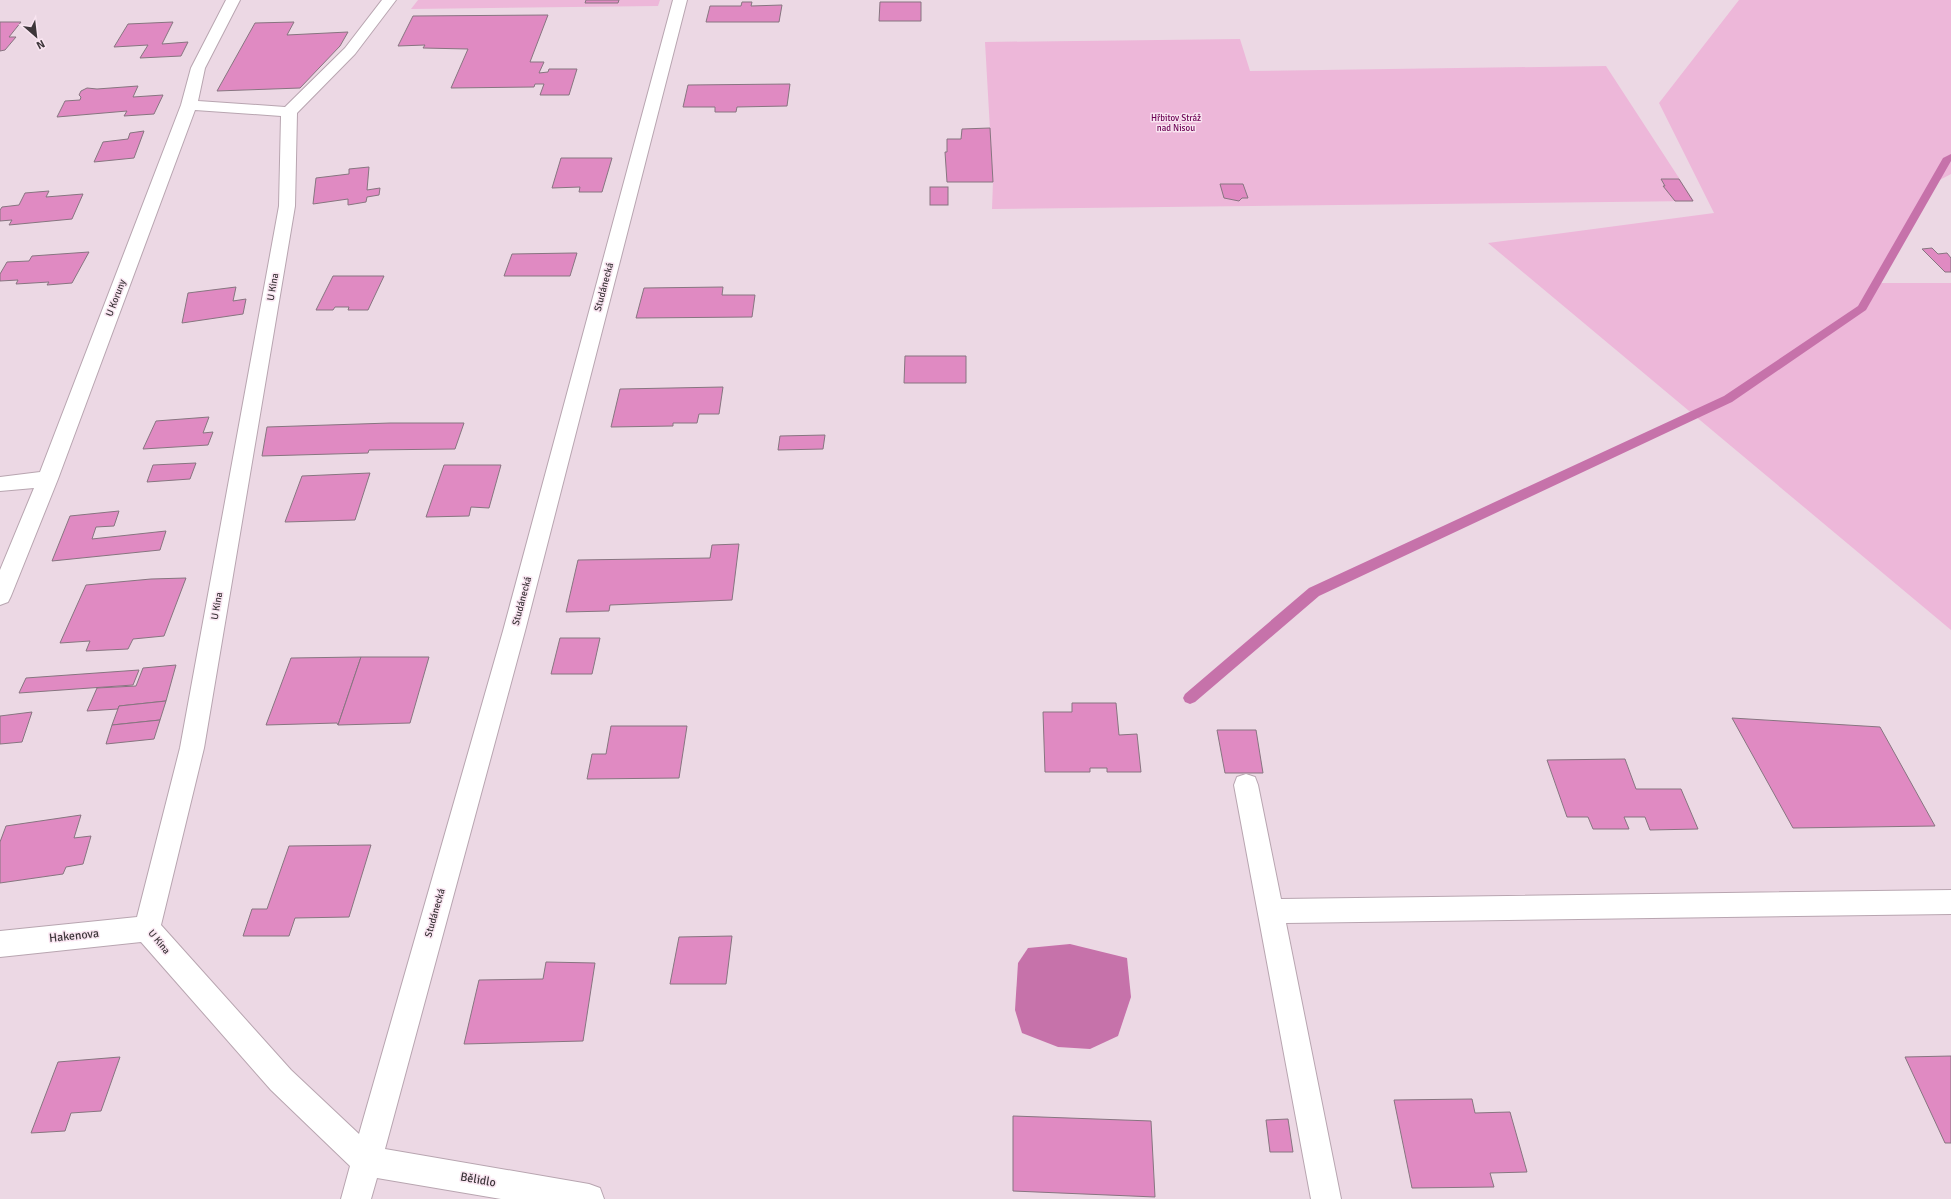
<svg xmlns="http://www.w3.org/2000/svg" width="1951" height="1199" viewBox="0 0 1951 1199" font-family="Signika,sans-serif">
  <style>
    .green { fill: #edb7d9 }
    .water { fill: #c672aa }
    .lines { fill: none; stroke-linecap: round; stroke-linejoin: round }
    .stream { fill: #c672aa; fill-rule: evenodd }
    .building { fill: #e08ac2; stroke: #877580 }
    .minor-casing { stroke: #b8a5b0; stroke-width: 2 }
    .minor { fill: #fff; fill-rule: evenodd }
    .labels { text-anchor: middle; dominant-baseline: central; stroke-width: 3; stroke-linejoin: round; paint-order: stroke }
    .far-park-label { font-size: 9px; fill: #6b0053; stroke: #f9e5f1 }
    .street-label { font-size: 10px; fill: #3d363a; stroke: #f9e5f1 }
    .near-street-label { font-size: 12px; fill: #3d363a; stroke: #f9e5f1 }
  </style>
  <rect width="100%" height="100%" fill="#ecd8e4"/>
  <g class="green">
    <polygon points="418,0 660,0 658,6 411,9"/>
    <polygon points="1739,0 1951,0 1951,174 1934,183 1881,283 1951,283 1951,630 1488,243 1714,213 1659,103"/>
    <polygon points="1240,39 1250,71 1606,66 1694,201 992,209 993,182 985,42"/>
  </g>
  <polygon class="water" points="1070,944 1127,958 1131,997 1118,1036 1090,1049 1058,1047 1022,1033 1015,1010 1018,963 1028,948"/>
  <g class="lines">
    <polygon class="stream" points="1951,154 1951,161 1866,310 1732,402 1319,596 1195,702 1190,704 1185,702 1183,698 1185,694 1309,588 1724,396 1858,306 1943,158"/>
  </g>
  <g class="building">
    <polygon points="586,0 619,0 618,3 585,3"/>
    <polygon points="742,2 752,2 751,6 782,5 779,22 706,22 710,6 741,6"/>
    <polygon points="880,2 921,2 921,21 879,21"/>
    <polygon points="548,15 530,62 544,62 539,73 548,72 549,69 577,69 569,95 540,95 544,84 535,84 534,87 451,88 468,49 423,48 425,45 398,46 413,16"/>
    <polygon points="0,22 21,22 9,37 16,37 5,50 0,51"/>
    <polygon points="173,22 162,44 188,42 181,56 140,58 148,45 114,47 128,24"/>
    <polygon points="294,22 287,35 348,32 340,46 300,88 217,91 255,23"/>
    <polygon points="790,84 787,106 737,107 736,112 715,112 715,107 683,107 688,85"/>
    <polygon points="138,86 133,97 163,95 154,114 124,116 127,111 57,117 65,101 80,100 81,97 79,95 81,91 87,88 97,89"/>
    <polygon points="990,128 993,182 947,182 945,152 947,152 947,139 961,139 962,129"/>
    <polygon points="144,131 134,158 94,162 103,142 128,139 130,133"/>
    <polygon points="561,158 612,158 602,192 579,192 580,187 552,188"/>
    <polygon points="369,167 367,190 380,188 379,195 367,197 366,202 348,205 348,199 313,204 316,178 349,174 349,169"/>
    <polygon points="1661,179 1679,179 1693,201 1675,201 1663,186 1665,186"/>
    <polygon points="1220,184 1243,184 1248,198 1242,198 1239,201 1224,198"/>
    <rect x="930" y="187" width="18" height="18"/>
    <polygon points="49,191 46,197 83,194 72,219 9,225 12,220 0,221 0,210 2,207 19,205 25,193"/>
    <polygon points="1932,248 1938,254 1947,253 1951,258 1951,272 1945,272 1922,249"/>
    <polygon points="89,252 72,283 47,285 49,282 16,284 18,280 0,281 0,274 7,262 29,261 32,256"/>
    <polygon points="573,253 577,253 570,276 504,276 512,254"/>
    <polygon points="333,276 384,276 368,310 348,310 349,307 335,307 333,310 316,310"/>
    <polygon points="236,287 233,301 246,299 243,314 182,323 188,293"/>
    <polygon points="723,287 722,295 755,295 752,317 636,318 644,288"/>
    <polygon points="905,356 966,356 966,383 904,383"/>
    <polygon points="723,387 719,414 699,414 697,423 673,423 673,426 611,427 620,389"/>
    <polygon points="209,417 203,433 213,432 208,445 143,449 156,421"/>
    <polygon points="390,423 464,423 455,449 369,450 368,453 262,456 267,427"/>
    <polygon points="825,435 823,449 778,450 780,436"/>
    <polygon points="196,463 190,479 147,482 153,465"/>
    <polygon points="444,465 501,465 489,508 471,507 469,516 426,517"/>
    <polygon points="370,473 355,520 285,522 302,476"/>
    <polygon points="119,511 114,526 96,527 92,539 166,531 160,550 52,561 70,516"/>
    <polygon points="739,544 732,600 610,605 609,611 566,612 578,560 710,558 712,545"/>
    <polygon points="186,578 164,636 133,639 128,649 86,651 90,641 60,643 86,585 151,579"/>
    <polygon points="560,638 600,638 592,674 551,674"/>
    <polygon points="361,657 338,725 337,723 266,725 291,658"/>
    <polygon points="361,657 429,657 410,723 338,725"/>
    <polygon points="176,665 166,701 119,706 118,709 87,711 97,688 136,686 143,668"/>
    <polygon points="139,670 133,685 19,693 26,678"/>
    <polygon points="166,701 160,720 112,725 119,706"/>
    <polygon points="1072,703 1116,703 1119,735 1137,734 1141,772 1107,772 1107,768 1090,768 1090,772 1045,772 1043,712 1072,712"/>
    <polygon points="32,712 22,742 0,744 0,716"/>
    <polygon points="1732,718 1880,727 1935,826 1793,828"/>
    <polygon points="160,720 154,739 106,744 112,725"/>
    <polygon points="611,726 687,726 679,778 587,779 592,754 606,754"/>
    <polygon points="1217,730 1256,730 1263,773 1225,773"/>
    <polygon points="1625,759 1636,789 1681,789 1698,829 1650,830 1645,817 1624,817 1629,829 1593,829 1588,817 1567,817 1547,760"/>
    <polygon points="81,815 74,838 91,836 83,864 66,867 63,874 0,883 0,842 6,826"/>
    <polygon points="371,845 349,917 295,918 289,936 243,936 252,909 267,909 289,846"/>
    <polygon points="732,936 726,984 670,984 679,937"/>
    <polygon points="546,962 595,963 583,1041 464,1044 479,980 543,979"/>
    <polygon points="1951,1056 1951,1143 1945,1143 1905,1057"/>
    <polygon points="120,1057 101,1111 71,1113 65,1131 31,1133 58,1062"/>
    <polygon points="1472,1099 1475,1113 1510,1112 1527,1172 1490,1173 1494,1187 1412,1188 1394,1100"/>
    <polygon points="1013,1116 1151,1121 1155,1197 1013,1191"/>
    <polygon points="1288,1119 1293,1152 1270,1152 1266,1120"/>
  </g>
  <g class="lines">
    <defs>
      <g id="minor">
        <polygon points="226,0 240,0 205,68 198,101 285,107 345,48 382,0 396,0 355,54 297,113 295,206 204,748 161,925 291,1070 359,1134 503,631 673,0 687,0 525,631 385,1149 589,1184 600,1188 604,1199 501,1199 377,1178 371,1199 341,1199 350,1166 271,1090 141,942 0,957 0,931 137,917 180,748 279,206 281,116 195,110 58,479 11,596 8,602 0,605 0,570 34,488 0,491 0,477 40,472 181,105 191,68"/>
        <polygon points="1246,774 1255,777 1258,785 1281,899 1951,890 1951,914 1286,923 1341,1199 1311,1199 1234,785 1237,777"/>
      </g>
    </defs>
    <use href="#minor" class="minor-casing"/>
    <use href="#minor" class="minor"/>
  </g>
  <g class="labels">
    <g class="far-park-label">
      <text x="1176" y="118">Hřbitov Stráž<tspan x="1176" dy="10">nad Nisou</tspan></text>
    </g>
    <g class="street-label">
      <text transform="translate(273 287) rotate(-80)">U Kina</text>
      <text transform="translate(604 287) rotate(-75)">Studánecká</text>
      <text transform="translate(116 298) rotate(-69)">U Koruny</text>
      <text transform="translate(522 601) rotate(-75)">Studánecká</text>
      <text transform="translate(217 606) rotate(-80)">U Kina</text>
      <text transform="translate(435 913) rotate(-74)">Studánecká</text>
      <text transform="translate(159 942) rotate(51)">U Kina</text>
    </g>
    <g class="near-street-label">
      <text transform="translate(74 936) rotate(-6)">Hakenova</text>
      <text transform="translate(478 1180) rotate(10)">Bělidlo</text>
    </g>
  </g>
  <g transform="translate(36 36) rotate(152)" stroke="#f9e5f1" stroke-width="3" paint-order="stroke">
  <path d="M0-3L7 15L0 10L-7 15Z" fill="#3d363a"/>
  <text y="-6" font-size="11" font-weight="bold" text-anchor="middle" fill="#3d363a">N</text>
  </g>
</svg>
